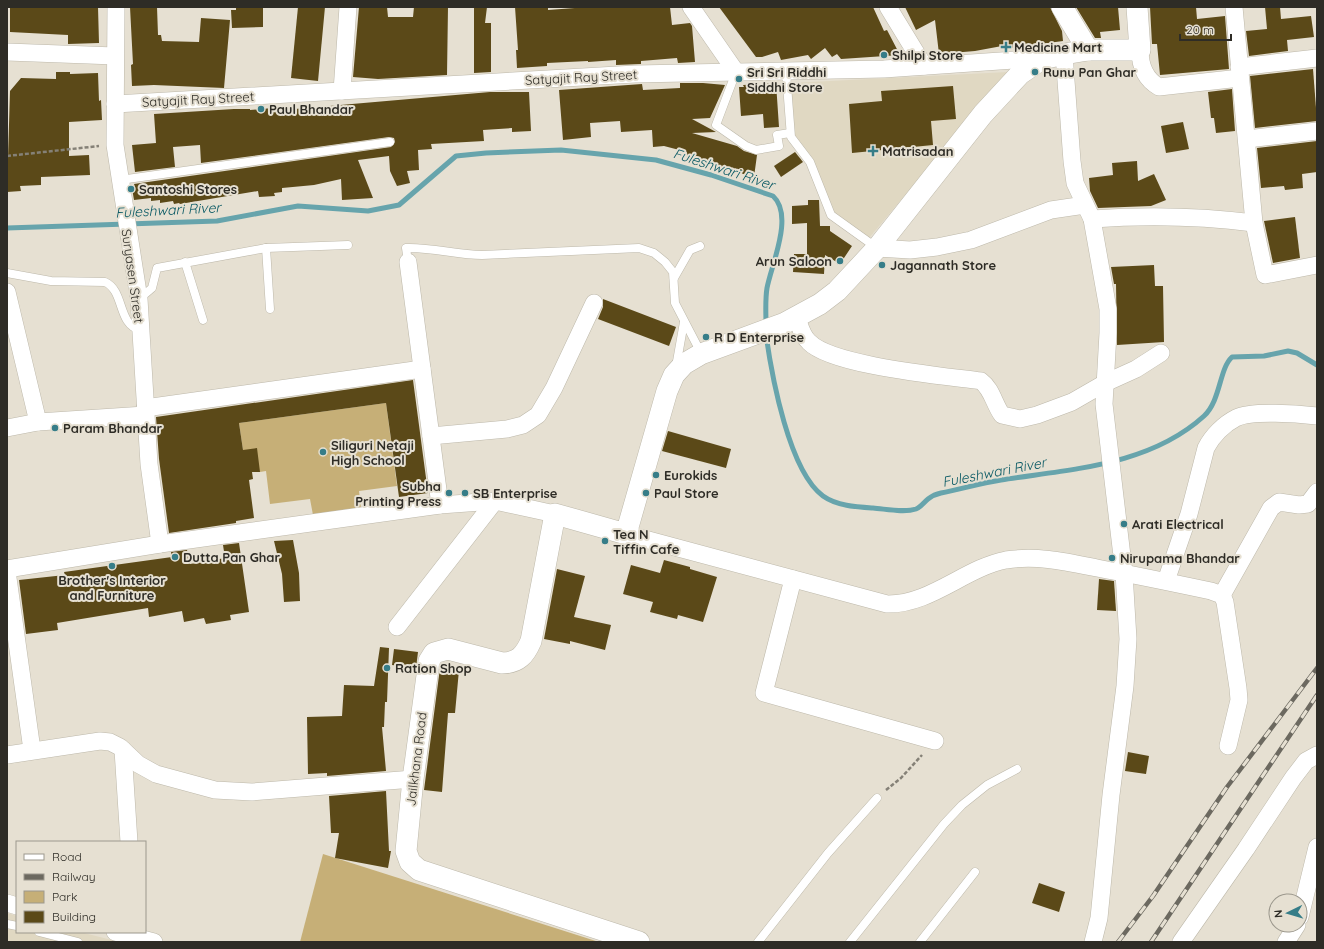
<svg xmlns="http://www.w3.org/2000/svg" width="1324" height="949" viewBox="0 0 1324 949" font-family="Quicksand,sans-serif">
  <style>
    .built { fill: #e0d8c2 }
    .green { fill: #c6af77 }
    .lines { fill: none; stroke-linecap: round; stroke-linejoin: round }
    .stream { stroke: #67a4ac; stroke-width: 5 }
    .building { fill: #5b4918 }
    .service-casing { stroke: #bdb8aa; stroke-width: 9 }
    .minor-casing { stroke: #bdb8aa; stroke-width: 18 }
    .tertiary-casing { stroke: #bdb8aa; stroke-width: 22 }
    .path { stroke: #858177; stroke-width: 2.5; stroke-dasharray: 4 2; stroke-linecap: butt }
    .service { stroke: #fff; stroke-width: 8 }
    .minor { stroke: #fff; stroke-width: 17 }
    .tertiary { stroke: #fff; stroke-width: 21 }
    .rail-casing { stroke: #6c6960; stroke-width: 4.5 }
    .rail { stroke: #e6e0d2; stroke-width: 3; stroke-dasharray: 9; stroke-linecap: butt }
    .poi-dot { fill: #367d88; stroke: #e6e0d2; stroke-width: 1.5 }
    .labels { text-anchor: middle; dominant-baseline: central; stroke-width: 4; stroke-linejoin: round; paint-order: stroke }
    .poi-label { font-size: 13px; font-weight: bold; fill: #2e2c26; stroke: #e6e0d2; text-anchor: start }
    .street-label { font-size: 13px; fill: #2e2c26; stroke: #e6e0d2 }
    .water-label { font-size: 14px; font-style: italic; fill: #075863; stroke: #e6e0d2 }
  </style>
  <rect width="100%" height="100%" fill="#e6e0d2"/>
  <g class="built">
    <polygon points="1008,72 869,238 833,214 795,140 790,83"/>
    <polygon points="7,913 17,916 17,932 80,932 120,942 7,942"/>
  </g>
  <g class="green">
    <polygon points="386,403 397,486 359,491 361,508 313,515 310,499 270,504 266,471 260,472 243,450 239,423"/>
    <polygon points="323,854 599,942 300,942"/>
  </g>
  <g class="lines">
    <g class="stream">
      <path d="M7,228L217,221L298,206L368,211L399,205L456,156L486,153L561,150L656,160L711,175L773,196C794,215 772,263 767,288C765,300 766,313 766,325"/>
      <path d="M766,335C772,377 789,471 823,496C837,506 857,507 873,508C886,509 904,513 916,509C921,507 924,502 928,499C932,496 936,494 941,493C961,489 981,483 1001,480C1070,469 1149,466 1204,416C1221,400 1219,369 1232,357L1264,356L1288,351L1297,353L1317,365"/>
    </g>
  </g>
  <g class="building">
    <polygon points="10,7 98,7 99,43 68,44 68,35 10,32"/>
    <polygon points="130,7 157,7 158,35 161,35 162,41 199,42 201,18 230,20 224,88 154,85 132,86 131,65 133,64"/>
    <polygon points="236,7 263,7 263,27 232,28 231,10 236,10"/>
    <polygon points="298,7 325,7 318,81 291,78"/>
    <polygon points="359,7 387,7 388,17 413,17 414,7 448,7 447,75 378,79 353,77"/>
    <polygon points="474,7 487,7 485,23 491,23 491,72 474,73"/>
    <polygon points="515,7 548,7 548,10 588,7 670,7 672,25 690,23 692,26 695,62 678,63 677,58 641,61 641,64 616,65 616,60 588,62 588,61 547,63 547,66 517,68 516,50 518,50"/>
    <polygon points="719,7 873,7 884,31 887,30 900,55 841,59 837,54 832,57 825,48 811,59 808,55 781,60 778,52 762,57 756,57"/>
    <polygon points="905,7 1050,7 1062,31 1063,41 1002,49 1002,46 975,51 939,54 935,20 916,30"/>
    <polygon points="1076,7 1118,7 1120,30 1100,32 1101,38 1095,38"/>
    <polygon points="1150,7 1196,7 1197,19 1225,16 1229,69 1160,75 1157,44 1152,44"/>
    <polygon points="1265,7 1280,7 1281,19 1311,16 1314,37 1287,40 1288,51 1249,56 1246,31 1267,29"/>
    <polygon points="1313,69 1317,121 1255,128 1250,76"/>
    <polygon points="56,72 70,72 70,74 98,73 99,101 101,100 102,120 69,122 69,156 89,155 90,175 41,177 41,185 20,186 21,191 7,192 10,91 21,78 56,79"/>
    <polygon points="680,83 703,83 725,85 710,118 692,119 716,132 692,133 737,146 744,151 757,155 754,177 685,157 687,152 664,146 653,147 652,130 621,132 620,121 590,123 591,137 563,140 559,90 642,84 643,90 680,88"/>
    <polygon points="776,83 779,127 764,128 763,114 741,116 739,87 744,87 743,85"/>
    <polygon points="953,86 956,119 931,121 933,145 852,153 849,104 882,101 881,91"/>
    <polygon points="1232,89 1235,131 1216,133 1214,118 1211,118 1208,92"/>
    <polygon points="490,92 529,92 531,131 512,132 512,128 483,130 484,141 431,144 432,149 418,150 419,170 407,171 410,183 397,186 390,171 389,156 358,160 373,198 342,200 341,179 314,185 282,188 282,192 274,193 275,196 259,197 258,191 180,204 179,203 174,204 173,201 160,203 160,200 151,201 151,198 134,200 132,188 135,187 134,184 391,147 395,142 394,138 389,137 201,163 200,145 173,147 175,167 135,172 132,145 156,143 154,114 234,109 250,109 250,110 283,107 283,110"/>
    <polygon points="1183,122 1189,149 1166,153 1161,126"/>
    <polygon points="1317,141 1317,172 1302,174 1303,188 1285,190 1284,186 1261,188 1257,148"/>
    <polygon points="795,152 803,162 781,177 774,166"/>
    <polygon points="1137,161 1138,181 1154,174 1166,200 1151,206 1098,208 1090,191 1089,178 1113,175 1112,163"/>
    <polygon points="808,200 819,200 820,226 830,226 830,231 852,246 840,264 825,255 824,274 793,272 794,254 807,254 807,223 792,224 792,206 808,205"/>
    <polygon points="1295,217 1300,258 1273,263 1264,221"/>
    <polygon points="1154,265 1155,286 1163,286 1164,342 1117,345 1116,284 1114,284 1111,267"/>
    <polygon points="603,299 676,327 669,346 598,319 603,307"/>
    <polygon points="413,380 428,493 399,497 386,403 239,423 243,450 257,448 260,472 252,472 253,479 249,480 254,518 236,521 236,523 169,533 159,459 156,417"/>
    <polygon points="668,431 731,449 726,468 662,451"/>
    <polygon points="293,540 299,573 300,601 284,602 282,574 274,541"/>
    <polygon points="239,543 249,612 230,615 231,620 206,624 204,618 184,622 182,611 149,617 148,608 57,623 58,630 26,634 19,580 65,575 64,572 172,557 171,552 187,550 190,564 225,558 223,545"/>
    <polygon points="664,560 690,567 690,569 717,577 703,622 678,615 677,619 650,612 653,602 623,594 631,565 660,573"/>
    <polygon points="557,569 585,576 574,617 611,625 605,650 570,641 570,644 544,639"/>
    <polygon points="1099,579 1114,581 1116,611 1097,610"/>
    <polygon points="380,647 389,648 387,702 385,702 384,727 382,727 386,771 327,776 327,773 308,774 307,717 342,716 344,685 374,686"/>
    <polygon points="394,649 418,652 416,668 392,665"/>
    <polygon points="440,668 459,670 455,713 448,713 442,792 424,790"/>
    <polygon points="1128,752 1149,756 1146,774 1125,771"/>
    <polygon points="386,791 389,851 391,851 388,868 335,858 339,833 331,833 329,796"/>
    <polygon points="1039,883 1065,892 1059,912 1032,903"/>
  </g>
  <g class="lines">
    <defs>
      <g id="service">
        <polyline points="736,72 716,125 746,146 756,150 779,146 777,135 790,133"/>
        <polyline points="786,72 791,137 810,162 831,215 877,248"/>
        <polyline points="120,180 390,142"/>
        <polyline points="266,248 270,309"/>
        <polyline points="185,262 203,320"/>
        <path d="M408,262L406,248C432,247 457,255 482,255L639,248L654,253L665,262L673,272L675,303L701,353"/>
        <path d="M7,273L51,281L105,282C125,291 117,324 140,330"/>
        <polyline points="674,278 690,250 700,246"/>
        <polyline points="139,299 152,288 157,268 266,248 348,245"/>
        <polyline points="676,367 684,322"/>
        <polyline points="7,924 17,926"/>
        <polyline points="39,932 78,942"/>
        <polyline points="758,942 828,853 877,798"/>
        <polyline points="850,942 944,824 962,805 987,785 1017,769"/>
        <polyline points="920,942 975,872"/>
      </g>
      <g id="minor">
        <polyline points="116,7 115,145 139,299 149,464 160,544"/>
        <polyline points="691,7 736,72"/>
        <polyline points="888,7 924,66"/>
        <polyline points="1234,7 1254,223 1265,275 1317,265"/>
        <path d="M1140,50C1140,66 1145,79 1159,87L1240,78"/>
        <polyline points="7,52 115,56"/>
        <polyline points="1064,54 1072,161 1075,183 1092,219 1108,309 1108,333 1104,404 1124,573 1128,639 1125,686 1111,795 1099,918 1093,942"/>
        <polyline points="1239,67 1317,58"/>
        <polyline points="342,91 348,7"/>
        <polyline points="115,104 635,74 884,69 1045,58"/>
        <polyline points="1247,139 1317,131"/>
        <path d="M1092,219C1146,215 1200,216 1254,223"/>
        <polyline points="877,248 910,250 937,247 971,240 1051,210 1085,205"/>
        <polyline points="408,262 440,505"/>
        <polyline points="7,292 38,422"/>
        <path d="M797,318C800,326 802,336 809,342C832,366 945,376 981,381C992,389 994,404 1002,415L1020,419L1037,415L1072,402L1105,383L1136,369L1161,353"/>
        <polyline points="145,408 422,369"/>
        <polyline points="7,428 38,422 145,415"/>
        <polyline points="431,436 507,429 523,425 538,415 554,388 594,303"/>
        <path d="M626,534L887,604C930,605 965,568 1006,560C1037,555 1067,562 1097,568C1135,575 1173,583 1211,591L1222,595L1225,602L1238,688L1239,700L1228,746"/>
        <polyline points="7,569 160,544 440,505 495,501 555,514"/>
        <polyline points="7,571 32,750"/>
        <polyline points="793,579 764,693 935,741"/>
        <path d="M1166,581L1189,514L1206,448C1212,436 1224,424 1236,418C1251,410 1299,414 1317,416"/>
        <polyline points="1222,595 1271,508 1279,502 1299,505 1308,504 1317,492"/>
        <polyline points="397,627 495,501"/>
        <polyline points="123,750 129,842"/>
        <polyline points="7,755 100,741 110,742 120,747 138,764 156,774 215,790 252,792 413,779"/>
        <polyline points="7,903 17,906"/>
        <polyline points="1300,917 1317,847"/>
        <polyline points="115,932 154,942"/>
        <polyline points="1181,942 1246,849 1293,778 1306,761 1317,755"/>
        <polyline points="1286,942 1297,925"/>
      </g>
      <g id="tertiary">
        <polyline points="1062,7 1088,50"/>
        <path d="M639,942L419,870L410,862L406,851L413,779L429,661L434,653L448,649L502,663C518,663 525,655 531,641L555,514L626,534L667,391L674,375L684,364L701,354L785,323L820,304L837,291L877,248L983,114L1020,74L1042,59L1064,54L1088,50H1140L1137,7"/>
      </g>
    </defs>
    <use href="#service" class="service-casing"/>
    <use href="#minor" class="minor-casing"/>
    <use href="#tertiary" class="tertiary-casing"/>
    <g class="path">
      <polyline points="7,156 99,146"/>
      <polyline points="886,790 901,778 922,755"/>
    </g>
    <use href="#service" class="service"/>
    <use href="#minor" class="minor"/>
    <use href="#tertiary" class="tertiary"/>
    <defs>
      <g id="rail">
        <polyline points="1118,942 1153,896 1227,787 1317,668"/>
        <polyline points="1151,942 1317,695"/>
      </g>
    </defs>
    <use href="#rail" class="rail-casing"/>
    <use href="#rail" class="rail"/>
  </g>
  <g class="poi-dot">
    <path d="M1004 41h4v4h4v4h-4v4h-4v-4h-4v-4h4z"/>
    <circle cx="884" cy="55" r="4"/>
    <circle cx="1035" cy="72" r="4"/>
    <circle cx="739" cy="79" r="4"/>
    <circle cx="261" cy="109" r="4"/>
    <path d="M871 145h4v4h4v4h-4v4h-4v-4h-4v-4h4z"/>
    <circle cx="131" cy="189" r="4"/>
    <circle cx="840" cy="261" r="4"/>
    <circle cx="882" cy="265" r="4"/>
    <circle cx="706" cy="337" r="4"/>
    <circle cx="55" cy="428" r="4"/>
    <circle cx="323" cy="452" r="4"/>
    <circle cx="656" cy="475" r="4"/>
    <circle cx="449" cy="493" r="4"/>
    <circle cx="465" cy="493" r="4"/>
    <circle cx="646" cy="493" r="4"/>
    <circle cx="1124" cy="524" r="4"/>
    <circle cx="605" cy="541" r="4"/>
    <circle cx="175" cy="557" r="4"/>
    <circle cx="1112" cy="558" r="4"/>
    <circle cx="112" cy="566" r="4"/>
    <circle cx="387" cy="668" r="4"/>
  </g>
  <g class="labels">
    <g class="poi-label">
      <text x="1014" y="47">Medicine Mart</text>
      <text x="892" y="55">Shilpi Store</text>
      <text x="747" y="72">Sri Sri Riddhi<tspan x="747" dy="15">Siddhi Store</tspan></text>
      <text x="1043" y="72">Runu Pan Ghar</text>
      <text x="269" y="109">Paul Bhandar</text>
      <text x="882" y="151">Matrisadan</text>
      <text x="139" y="189">Santoshi Stores</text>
      <text x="832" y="261" text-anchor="end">Arun Saloon</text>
      <text x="890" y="265">Jagannath Store</text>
      <text x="714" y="337">R D Enterprise</text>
      <text x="63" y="428">Param Bhandar</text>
      <text x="331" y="445">Siliguri Netaji<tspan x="331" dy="15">High School</tspan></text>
      <text x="664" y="475">Eurokids</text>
      <text x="441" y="486" text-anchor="end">Subha<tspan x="441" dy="15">Printing Press</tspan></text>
      <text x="473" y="493">SB Enterprise</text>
      <text x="654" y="493">Paul Store</text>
      <text x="1132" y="524">Arati Electrical</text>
      <text x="613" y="534">Tea N<tspan x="613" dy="15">Tiffin Cafe</tspan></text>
      <text x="183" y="557">Dutta Pan Ghar</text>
      <text x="1120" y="558">Nirupama Bhandar</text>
      <text x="112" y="580" text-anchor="middle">Brother's Interior<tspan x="112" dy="15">and Furniture</tspan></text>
      <text x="395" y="668">Ration Shop</text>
    </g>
    <g class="street-label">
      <text transform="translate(581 77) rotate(-3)">Satyajit Ray Street</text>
      <text transform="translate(198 99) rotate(-3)">Satyajit Ray Street</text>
      <text transform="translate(133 276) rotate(82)">Suryasen Street</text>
      <text transform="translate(416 759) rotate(-83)">Jailkhana Road</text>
    </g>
    <g class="water-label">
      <text transform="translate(724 169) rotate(18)">Fuleshwari River</text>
      <text transform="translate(168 210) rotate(-3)">Fuleshwari River</text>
      <text transform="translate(994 472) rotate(-11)">Fuleshwari River</text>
    </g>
  </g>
  <rect width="1324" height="949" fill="none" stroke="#2e2c26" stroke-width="16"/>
  <rect x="16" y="841" width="130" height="92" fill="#e6e0d2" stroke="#9c988d"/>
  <rect x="24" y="854" width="20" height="6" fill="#ffffff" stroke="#9c988d"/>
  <text x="52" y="861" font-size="12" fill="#2e2c26">Road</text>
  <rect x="24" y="874" width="20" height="6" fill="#6c6960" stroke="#9c988d"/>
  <text x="52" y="881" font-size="12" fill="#2e2c26">Railway</text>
  <rect x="24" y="891" width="20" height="12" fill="#c6af77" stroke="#9c988d"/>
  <text x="52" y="901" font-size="12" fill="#2e2c26">Park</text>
  <rect x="24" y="911" width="20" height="12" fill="#5b4918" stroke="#9c988d"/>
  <text x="52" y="921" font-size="12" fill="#2e2c26">Building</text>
  <g transform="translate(1288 913) rotate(265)"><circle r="19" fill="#e6e0d2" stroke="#9c988d"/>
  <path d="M0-3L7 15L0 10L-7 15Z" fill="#367d88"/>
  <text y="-6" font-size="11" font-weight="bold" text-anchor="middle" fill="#2e2c26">N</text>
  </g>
  <path d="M1180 34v6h51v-6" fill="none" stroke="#2e2c26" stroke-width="2"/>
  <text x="1186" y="34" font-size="12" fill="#2e2c26" stroke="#e6e0d2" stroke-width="3" paint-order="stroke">20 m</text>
</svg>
